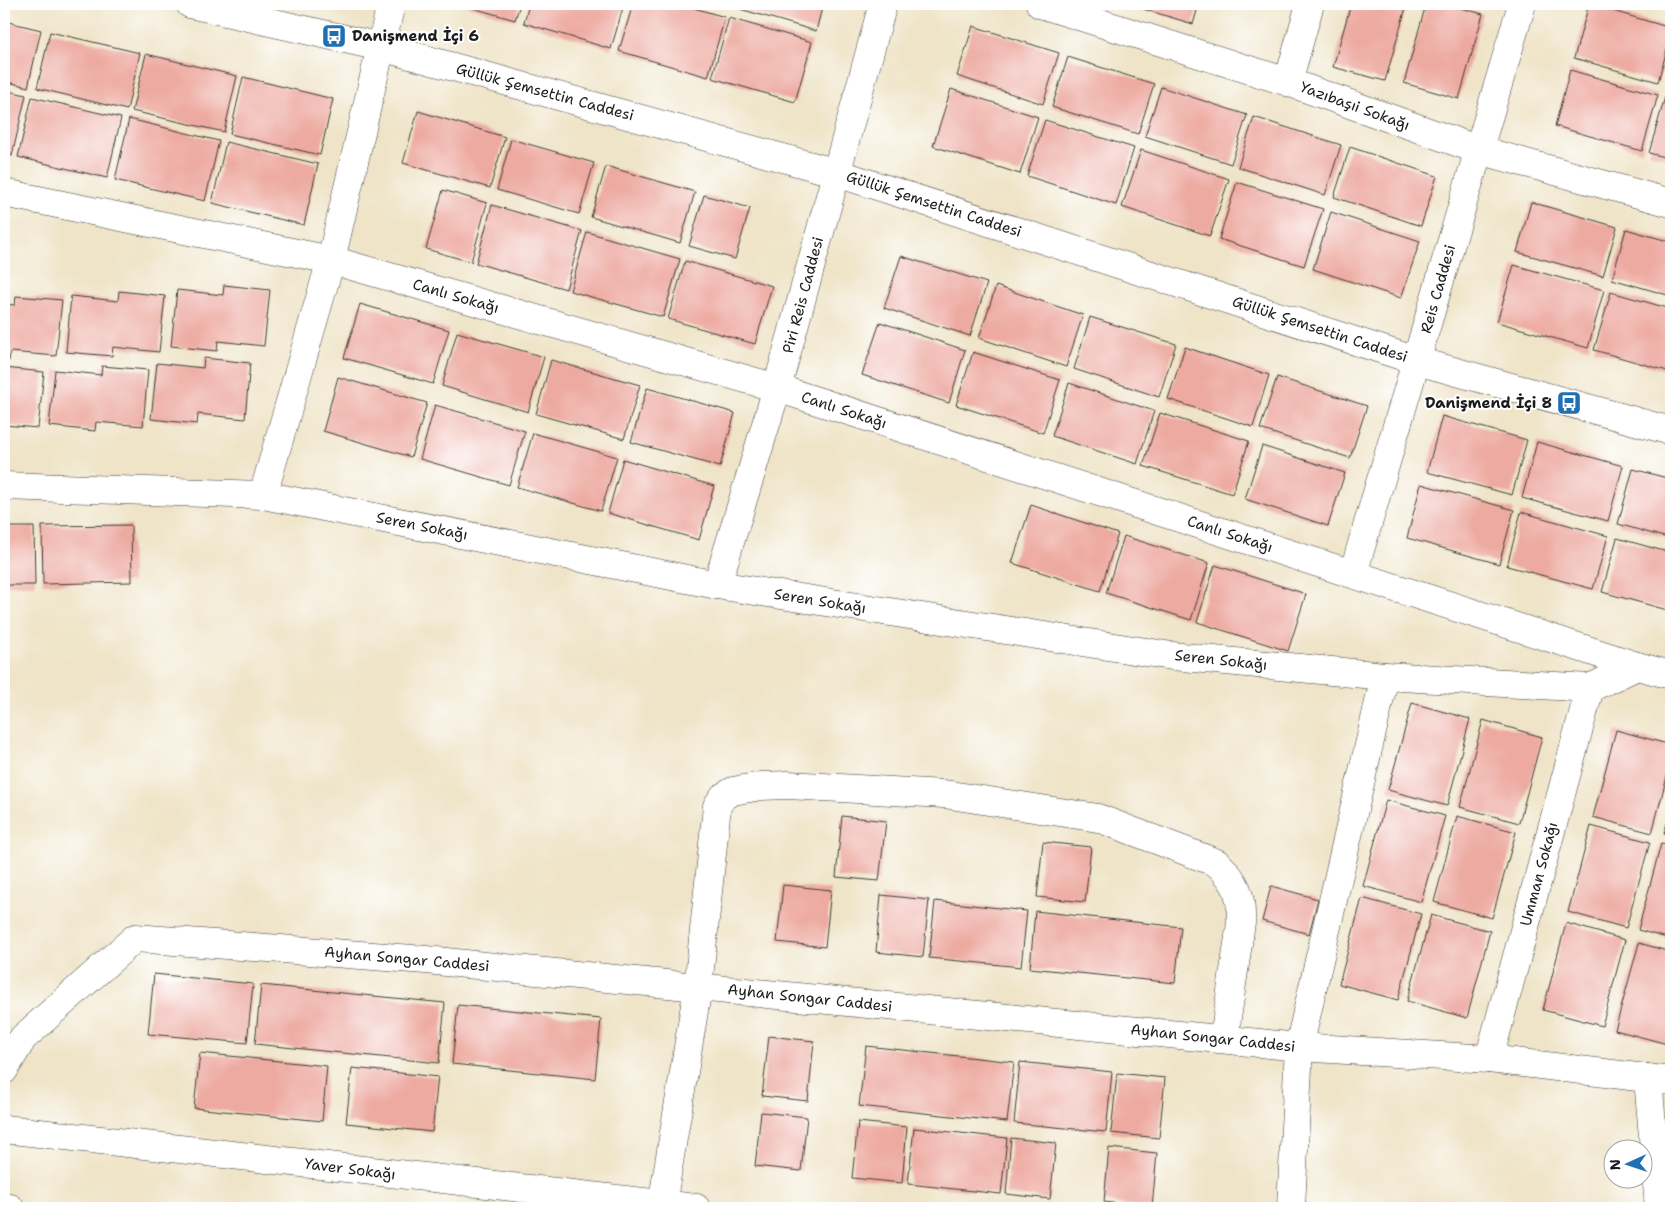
<svg xmlns="http://www.w3.org/2000/svg" width="1675" height="1212" viewBox="0 0 1675 1212" font-family="'Shantell Sans',sans-serif">
  <style>
    .building { fill: #edaaa1 }
    .lines { fill: none; stroke-linecap: round; stroke-linejoin: round }
    .minor-casing { stroke: #3c3a36; stroke-width: 29 }
    .tertiary-casing { stroke: #3c3a36; stroke-width: 29 }
    .minor { stroke: #fff; stroke-width: 28 }
    .tertiary { stroke: #fff; stroke-width: 28 }
    .labels { text-anchor: middle; dominant-baseline: central; stroke-width: 4; stroke-linejoin: round; paint-order: stroke }
    .poi-label { font-size: 15px; font-weight: bold; fill: #1c1c1c; stroke: #fff; text-anchor: start }
    .street-label { font-size: 15px; fill: #1c1c1c; stroke: #fff }
  </style>
  <rect width="100%" height="100%" fill="#fff"/>
  <filter id="ink" filterUnits="userSpaceOnUse"><feTurbulence type="fractalNoise" baseFrequency=".02" numOctaves="2"/><feDisplacementMap in="SourceGraphic" scale="10" xChannelSelector="R" yChannelSelector="G"/><feConvolveMatrix kernelMatrix="1 2 1 2 8 2 1 2 1" color-interpolation-filters="sRGB"/></filter>
  <filter id="wash" filterUnits="userSpaceOnUse"><feTurbulence type="fractalNoise" baseFrequency=".0096" numOctaves="4" result="noise"/><feDisplacementMap in="SourceGraphic" scale="20" xChannelSelector="R" yChannelSelector="G"/><feGaussianBlur stdDeviation="1.12" result="paint"/><feColorMatrix in="noise" values="0 0 0 0 0 0 0 0 0 0 0 0 0 0 0 0 0 1.4 0 .05"/><feComposite in="paint" operator="in"/></filter>
  <g filter="url(#wash)">
    <rect width="100%" height="100%" fill="#efe4c8"/>
    <g id="blocks">
      <g class="building">
        <polygon points="459,4 520,4 515,20"/>
        <polygon points="529,4 624,4 611,49 524,23"/>
        <polygon points="633,4 680,4 725,17 708,77 619,51"/>
        <polygon points="734,4 823,4 816,31 733,7"/>
        <polygon points="1141,4 1199,4 1193,24 1140,8"/>
        <polygon points="1351,4 1407,4 1385,81 1333,67"/>
        <polygon points="1426,4 1446,4 1483,14 1459,99 1404,83"/>
        <polygon points="1589,4 1671,28 1671,35 1658,82 1574,58"/>
        <polygon points="729,18 812,42 795,102 712,78"/>
        <polygon points="4,21 41,30 28,87 4,81"/>
        <polygon points="973,26 1059,53 1043,104 957,76"/>
        <polygon points="50,32 140,53 127,110 37,88"/>
        <polygon points="146,54 237,76 224,132 132,111"/>
        <polygon points="1068,57 1154,84 1138,134 1052,107"/>
        <polygon points="1570,70 1658,95 1642,151 1555,126"/>
        <polygon points="243,77 333,99 320,155 230,134"/>
        <polygon points="1161,87 1247,115 1231,164 1145,136"/>
        <polygon points="951,89 1038,117 1020,174 933,146"/>
        <polygon points="4,90 26,95 12,156 4,154"/>
        <polygon points="32,97 121,118 107,178 18,157"/>
        <polygon points="1665,97 1671,99 1671,159 1649,153"/>
        <polygon points="418,111 505,137 490,188 403,163"/>
        <polygon points="1254,117 1341,145 1325,195 1238,167"/>
        <polygon points="129,119 219,141 205,201 115,180"/>
        <polygon points="1045,120 1134,148 1116,205 1027,176"/>
        <polygon points="511,139 594,163 579,214 497,190"/>
        <polygon points="226,142 318,164 304,225 212,203"/>
        <polygon points="1350,147 1437,176 1421,226 1334,197"/>
        <polygon points="1141,150 1229,179 1210,236 1122,207"/>
        <polygon points="606,166 695,192 680,243 591,217"/>
        <polygon points="1237,182 1323,209 1304,266 1219,239"/>
        <polygon points="443,190 487,203 471,262 426,249"/>
        <polygon points="704,195 750,208 735,259 689,246"/>
        <polygon points="1531,202 1617,227 1603,276 1517,252"/>
        <polygon points="492,205 582,231 566,289 476,263"/>
        <polygon points="1331,212 1420,241 1401,298 1313,269"/>
        <polygon points="1626,229 1671,242 1671,296 1612,279"/>
        <polygon points="587,232 680,259 663,317 570,291"/>
        <polygon points="901,256 987,283 970,336 884,308"/>
        <polygon points="685,261 772,286 755,344 668,319"/>
        <polygon points="1514,265 1604,290 1588,348 1497,322"/>
        <polygon points="224,285 270,290 264,346 218,341 217,351 171,346 177,290 223,295"/>
        <polygon points="996,286 1083,315 1066,367 979,338"/>
        <polygon points="119,291 165,296 159,352 113,347 112,356 66,352 71,296 118,301"/>
        <polygon points="1611,292 1671,309 1671,372 1594,350"/>
        <polygon points="16,296 62,300 56,356 10,352 9,361 4,360 4,304 15,305"/>
        <polygon points="360,304 449,330 433,384 344,358"/>
        <polygon points="1090,317 1176,344 1159,397 1074,369"/>
        <polygon points="880,322 965,350 949,403 862,375"/>
        <polygon points="457,332 544,357 528,412 442,386"/>
        <polygon points="1185,347 1269,375 1253,427 1168,399"/>
        <polygon points="973,352 1060,380 1043,433 956,405"/>
        <polygon points="204,358 250,363 245,419 198,414 197,424 151,419 157,363 203,368"/>
        <polygon points="551,360 640,385 624,439 536,414"/>
        <polygon points="102,366 148,370 143,426 96,422 95,431 49,426 55,370 101,375"/>
        <polygon points="4,368 44,372 38,428 4,425"/>
        <polygon points="338,377 427,403 411,457 323,431"/>
        <polygon points="1277,377 1367,406 1350,458 1260,429"/>
        <polygon points="1069,383 1154,411 1137,464 1052,436"/>
        <polygon points="647,388 735,413 720,467 631,442"/>
        <polygon points="435,405 525,431 509,485 420,459"/>
        <polygon points="1160,413 1249,441 1232,494 1143,466"/>
        <polygon points="1442,416 1527,440 1512,495 1427,472"/>
        <polygon points="533,433 617,457 601,511 517,487"/>
        <polygon points="1537,442 1623,466 1608,521 1522,498"/>
        <polygon points="1262,446 1345,473 1328,526 1245,499"/>
        <polygon points="623,459 714,486 699,540 608,513"/>
        <polygon points="1633,469 1671,479 1671,539 1618,524"/>
        <polygon points="1421,484 1514,510 1499,564 1407,538"/>
        <polygon points="1031,505 1118,534 1100,591 1012,563"/>
        <polygon points="1521,512 1608,536 1593,589 1507,566"/>
        <polygon points="131,525 132,582 43,584 42,526"/>
        <polygon points="4,527 34,527 35,585 4,585"/>
        <polygon points="1124,536 1209,563 1191,620 1106,593"/>
        <polygon points="1617,538 1671,553 1671,611 1602,592"/>
        <polygon points="1215,565 1306,594 1288,651 1197,622"/>
        <polygon points="1412,703 1470,719 1447,806 1388,790"/>
        <polygon points="1483,720 1542,737 1519,823 1460,807"/>
        <polygon points="1616,730 1671,745 1671,761 1652,833 1593,817"/>
        <polygon points="1386,800 1445,816 1421,902 1363,886"/>
        <polygon points="1671,811 1671,835 1664,833"/>
        <polygon points="842,816 886,821 879,881 836,877"/>
        <polygon points="1457,816 1516,832 1492,918 1434,902"/>
        <polygon points="1591,826 1650,842 1626,928 1568,912"/>
        <polygon points="1043,842 1091,847 1085,902 1037,897"/>
        <polygon points="1661,844 1671,846 1671,939 1638,930"/>
        <polygon points="783,885 831,890 825,947 777,942"/>
        <polygon points="1271,886 1318,899 1309,934 1262,921"/>
        <polygon points="881,895 929,900 923,957 876,952"/>
        <polygon points="1362,898 1421,914 1398,1000 1339,984"/>
        <polygon points="935,901 1027,911 1021,967 929,958"/>
        <polygon points="1035,911 1181,927 1175,983 1030,968"/>
        <polygon points="1431,915 1490,931 1467,1018 1407,1001"/>
        <polygon points="1566,923 1625,940 1602,1026 1543,1010"/>
        <polygon points="1639,943 1671,952 1671,1045 1615,1030"/>
        <polygon points="154,974 253,984 247,1043 148,1034"/>
        <polygon points="261,985 445,1003 439,1063 255,1044"/>
        <polygon points="458,1005 601,1019 595,1079 452,1064"/>
        <polygon points="769,1036 814,1041 808,1101 762,1096"/>
        <polygon points="866,1046 1014,1062 1007,1122 859,1106"/>
        <polygon points="200,1053 327,1066 322,1121 194,1108"/>
        <polygon points="1020,1062 1112,1072 1106,1132 1014,1123"/>
        <polygon points="352,1068 438,1077 432,1132 346,1123"/>
        <polygon points="1117,1073 1165,1078 1159,1138 1111,1133"/>
        <polygon points="761,1112 807,1117 801,1171 755,1166"/>
        <polygon points="858,1122 907,1127 902,1183 852,1178"/>
        <polygon points="914,1128 1007,1138 1001,1194 908,1184"/>
        <polygon points="1011,1138 1056,1143 1050,1199 1006,1194"/>
        <polygon points="1109,1148 1157,1153 1152,1208 1104,1202"/>
      </g>
    </g>
  </g>
  <g filter="url(#ink)">
    <use href="#blocks" fill-opacity="0" stroke="#3c3a36" stroke-width="1"/>
    <g class="lines">
      <defs>
        <g id="minor">
          <polyline points="1040,4 1288,82 1479,150 1671,203"/>
          <polyline points="1288,82 1310,4"/>
          <polyline points="4,193 331,260 777,388 1637,666 1671,675"/>
          <polyline points="4,486 263,495 717,585 1172,656 1385,676 1590,688 1637,666"/>
          <polyline points="263,495 331,260 391,4"/>
          <polyline points="1353,574 1522,4"/>
          <polyline points="717,585 777,388 883,4"/>
          <polyline points="1489,1059 1590,688"/>
          <polyline points="4,1070 23,1038 135,938 426,960 1299,1047 1489,1059 1671,1081"/>
          <polyline points="1648,1078 1659,1208"/>
          <polyline points="4,1129 696,1208"/>
          <path d="M662,1205L698,987L717,806L723,797L733,791L761,786L788,785L944,794L1098,818L1217,863C1237,882 1242,895 1241,923L1224,1039"/>
          <polyline points="1291,1208 1299,1047 1385,676"/>
        </g>
        <g id="tertiary">
          <polyline points="190,4 381,47 837,173 1417,361 1671,431"/>
          <polyline points="4,1208 10,1208"/>
        </g>
      </defs>
      <use href="#minor" class="minor-casing"/>
      <use href="#tertiary" class="tertiary-casing"/>
      <use href="#minor" class="minor"/>
      <use href="#tertiary" class="tertiary"/>
    </g>
  </g>
  <defs>
    <symbol id="bus-square" viewBox="-11 -11 22 22"><rect x="-9" y="-9" width="18" height="18" rx="4" fill="#1f6fb2" stroke="#fff"/><path d="M-5-6H5V4H4V6H2V4H-2V6H-4V4H-5ZM-3.5-4V0h7V-4ZM-3.5 1.2v1.5H-2V1.2ZM2 1.2v1.5H3.5V1.2Z" fill="#fff"/></symbol>
  </defs>
  <g fill-rule="evenodd">
    <use href="#bus-square" x="320" y="22" width="28" height="28"/>
    <use href="#bus-square" x="1555" y="389" width="28" height="28"/>
  </g>
  <g class="labels">
    <g class="poi-label">
      <text x="352" y="36">Danişmend İçi 6</text>
      <text x="1552" y="403" text-anchor="end">Danişmend İçi 8</text>
    </g>
    <g class="street-label">
      <text transform="translate(545 92) rotate(15)">Güllük Şemsettin Caddesi</text>
      <text transform="translate(1355 106) rotate(20)">Yazıbaşıi Sokağı</text>
      <text transform="translate(934 204) rotate(18)">Güllük Şemsettin Caddesi</text>
      <text transform="translate(1438 289) rotate(-74)">Reis Caddesi</text>
      <text transform="translate(803 295) rotate(-75)">Piri Reis Caddesi</text>
      <text transform="translate(456 296) rotate(16)">Canlı Sokağı</text>
      <text transform="translate(1320 329) rotate(18)">Güllük Şemsettin Caddesi</text>
      <text transform="translate(844 410) rotate(18)">Canlı Sokağı</text>
      <text transform="translate(422 526) rotate(11)">Seren Sokağı</text>
      <text transform="translate(1230 534) rotate(18)">Canlı Sokağı</text>
      <text transform="translate(820 601) rotate(9)">Seren Sokağı</text>
      <text transform="translate(1221 660) rotate(6)">Seren Sokağı</text>
      <text transform="translate(1539 874) rotate(-75)">Umman Sokağı</text>
      <text transform="translate(407 959) rotate(5)">Ayhan Songar Caddesi</text>
      <text transform="translate(810 998) rotate(6)">Ayhan Songar Caddesi</text>
      <text transform="translate(1213 1038) rotate(6)">Ayhan Songar Caddesi</text>
      <text transform="translate(350 1169) rotate(7)">Yaver Sokağı</text>
    </g>
  </g>
  <rect width="1675" height="1212" fill="none" stroke="#fff" stroke-width="20"/>
  <g transform="translate(1628 1164) rotate(267)"><circle r="24" fill="#ffffff" stroke="#a4a4a4"/>
  <path d="M0-4L9 19L0 12L-9 19Z" fill="#1f6fb2"/>
  <text y="-8" font-size="14" font-weight="bold" text-anchor="middle" fill="#1c1c1c">N</text>
  </g>
</svg>
